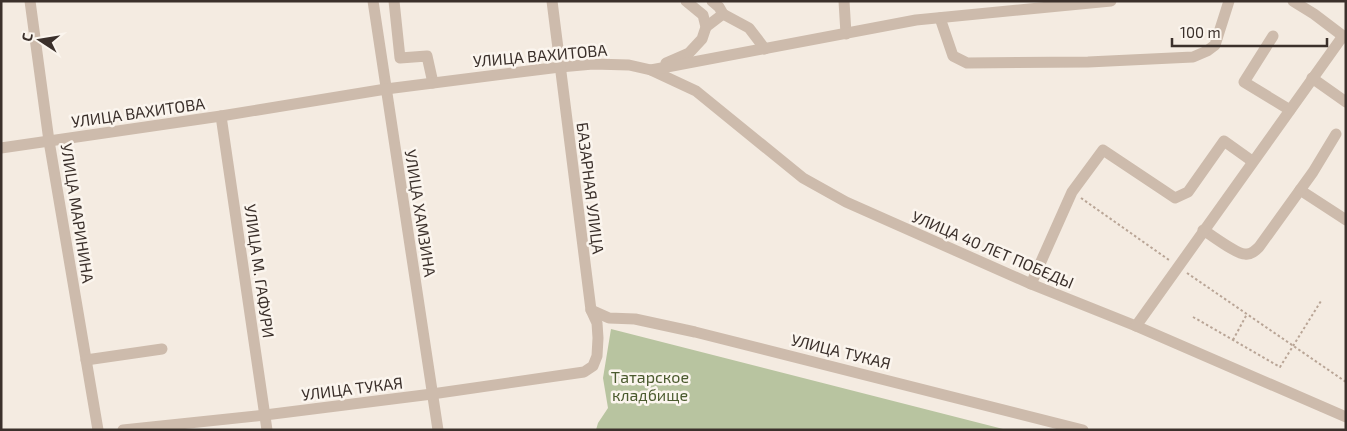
<svg xmlns="http://www.w3.org/2000/svg" width="1347" height="431" viewBox="0 0 1347 431" font-family="'Exo 2',sans-serif">
  <style>
    .green { fill: #b8c4a0 }
    .lines { fill: none; stroke-linecap: round; stroke-linejoin: round }
    .path { stroke: #b9a596; stroke-width: 2; stroke-dasharray: 2.5 2.5; stroke-linecap: butt }
    .minor { stroke: #cdbbac; stroke-width: 11 }
    .labels { text-anchor: middle; dominant-baseline: central; stroke-width: 5; stroke-linejoin: round; paint-order: stroke }
    .street-label { font-size: 16px; fill: #3b302b; stroke: #fbf5ee }
    .park-label { font-size: 16px; fill: #4a5a2e; stroke: #fbf5ee }
  </style>
  <rect width="100%" height="100%" fill="#f4ebe1"/>
  <polygon class="green" points="611,329 1007,430 596,430 598,423 608,408 603,378"/>
  <g class="lines">
    <g class="path">
      <polyline points="1081,198 1169,260"/>
      <polyline points="1187,273 1346,382"/>
      <polyline points="1193,317 1280,367 1321,301"/>
      <polyline points="1233,340 1247,314"/>
    </g>
    <g class="minor">
      <polyline points="30,1 49,141 98,430"/>
      <polyline points="373,1 438,430"/>
      <polyline points="394,1 400,58 427,56 433,83"/>
      <polyline points="844,1 846,34"/>
      <polyline points="1293,1 1314,14 1343,36"/>
      <polyline points="723,14 749,28 765,49"/>
      <polyline points="940,18 953,56 967,63 1088,62 1193,57 1207,51 1215,45 1229,1"/>
      <polyline points="706,27 723,14 719,7 712,1"/>
      <polyline points="1273,36 1244,82 1290,110"/>
      <polyline points="666,63 689,53 702,39 706,27 703,15 686,1"/>
      <polyline points="651,70 696,91 803,178 846,202 1031,284 1136,326 1346,417"/>
      <polyline points="1312,78 1346,102"/>
      <polyline points="221,116 267,430"/>
      <polyline points="1,148 221,116 386,89 560,67 593,64 629,65 651,70 916,20 1111,1"/>
      <polyline points="1300,190 1346,220"/>
      <path d="M1203,230C1213,236 1236,254 1245,254C1251,255 1255,251 1259,247L1313,172L1336,134"/>
      <polyline points="1031,284 1072,192 1103,150 1175,198 1188,192 1224,141 1252,161"/>
      <polyline points="591,310 609,318 635,319 695,332 1083,430"/>
      <polyline points="1136,326 1343,36 1346,38"/>
      <polyline points="86,360 162,349"/>
      <polyline points="123,430 265,415 432,394 584,372 593,366 597,356 598,338 597,323 591,310 552,1"/>
    </g>
  </g>
  <g class="labels">
    <g class="street-label">
      <text transform="translate(540 55) rotate(-5)">УЛИЦА ВАХИТОВА</text>
      <text transform="translate(138 112) rotate(-8)">УЛИЦА ВАХИТОВА</text>
      <text transform="translate(591 188) rotate(83)">БАЗАРНАЯ УЛИЦА</text>
      <text transform="translate(78 213) rotate(81)">УЛИЦА МАРИНИНА</text>
      <text transform="translate(421 213) rotate(81)">УЛИЦА ХАМЗИНА</text>
      <text transform="translate(993 249) rotate(23)">УЛИЦА 40 ЛЕТ ПОБЕДЫ</text>
      <text transform="translate(260 271) rotate(82)">УЛИЦА М. ГАФУРИ</text>
      <text transform="translate(841 351) rotate(14)">УЛИЦА ТУКАЯ</text>
      <text transform="translate(352 388) rotate(-7)">УЛИЦА ТУКАЯ</text>
    </g>
    <g class="park-label">
      <text x="650" y="376">Татарское<tspan x="650" dy="18">кладбище</tspan></text>
    </g>
  </g>
  <rect width="1347" height="431" fill="none" stroke="#3b302b" stroke-width="5"/>
  <g transform="translate(40 40) rotate(282)" stroke="#fbf5ee" stroke-width="4" paint-order="stroke">
  <path d="M0-4L9 19L0 12L-9 19Z" fill="#3b302b"/>
  <text y="-8" font-size="14" font-weight="bold" text-anchor="middle" fill="#3b302b">С</text>
  </g>
  <path d="M1172 38v8h155v-8" fill="none" stroke="#3b302b" stroke-width="2.5"/>
  <text x="1180" y="38" font-size="15" fill="#3b302b" stroke="#fbf5ee" stroke-width="4" paint-order="stroke">100 m</text>
</svg>
